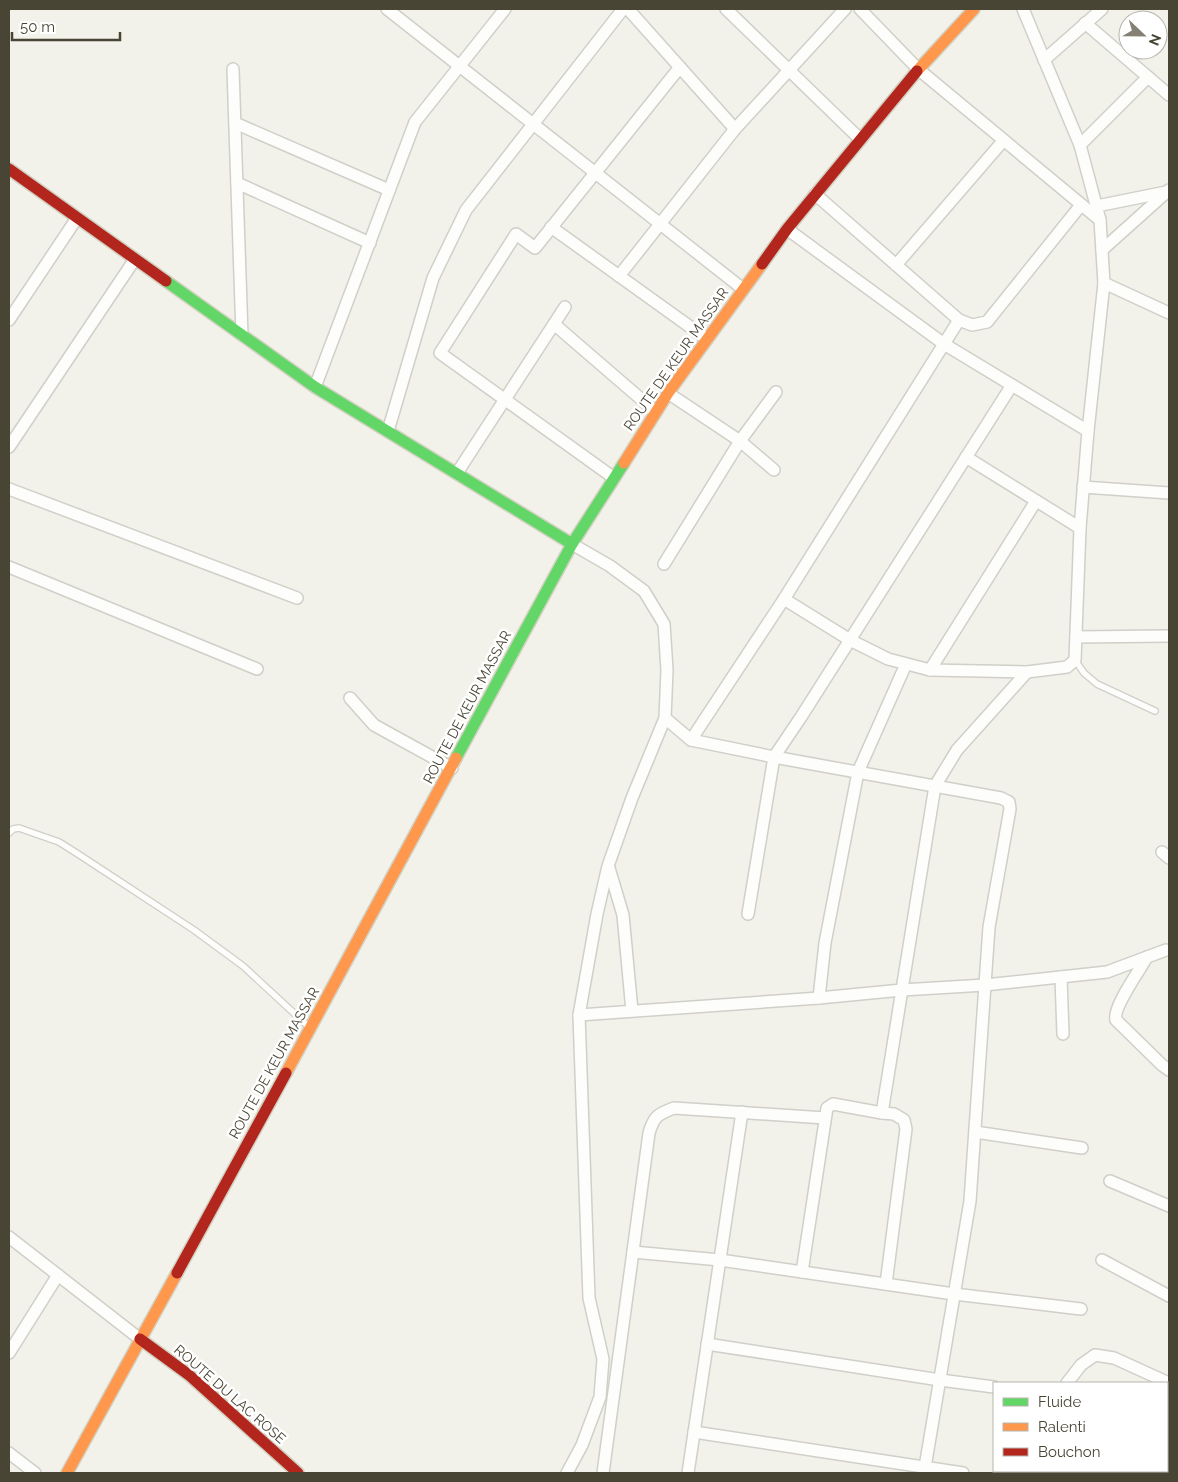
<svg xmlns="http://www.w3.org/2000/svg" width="1178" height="1482" viewBox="0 0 1178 1482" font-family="Raleway,sans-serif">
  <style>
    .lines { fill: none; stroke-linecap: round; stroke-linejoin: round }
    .lane-casing { stroke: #d0cfc8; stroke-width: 8 }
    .street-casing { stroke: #d0cfc8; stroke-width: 14 }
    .fast-casing { stroke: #d2d1c1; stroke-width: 14 }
    .slow-casing { stroke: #d2d1c1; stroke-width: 14 }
    .jam-casing { stroke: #d2d1c1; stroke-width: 14 }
    .lane { stroke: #fdfdfc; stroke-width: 5.5 }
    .street { stroke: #fdfdfc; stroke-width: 11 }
    .fast { stroke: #63d668; stroke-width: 11 }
    .slow { stroke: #ff974d; stroke-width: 11 }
    .jam { stroke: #b3261e; stroke-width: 11 }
    .labels { text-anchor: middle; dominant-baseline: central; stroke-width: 5; stroke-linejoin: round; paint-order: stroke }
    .street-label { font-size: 14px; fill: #494535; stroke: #fff }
  </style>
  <rect width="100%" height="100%" fill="#f2f1ea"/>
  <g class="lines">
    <defs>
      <g id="lane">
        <polyline points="1075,660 1084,673 1097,684 1155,711"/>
        <polyline points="9,833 13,829 19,828 59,842 78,854 194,930 243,966 309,1027"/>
      </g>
      <g id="street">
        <polyline points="387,9 743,289"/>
        <polyline points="628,9 735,129"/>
        <polyline points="726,9 860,139"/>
        <polyline points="860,9 918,69 1100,220"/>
        <polyline points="1085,23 1169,95"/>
        <polyline points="1044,60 1102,9"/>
        <polyline points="233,69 242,335"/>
        <polyline points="235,123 389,190"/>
        <polyline points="1080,145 1148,77"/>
        <polyline points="237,183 370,243"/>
        <polyline points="815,194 959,320 972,325 987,322 1081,205"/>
        <polyline points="1097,206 1166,192"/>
        <polyline points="551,227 707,339"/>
        <polyline points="787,229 944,344 1088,431"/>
        <polyline points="1102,250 1169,190"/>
        <polyline points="896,265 1003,141"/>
        <polyline points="619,276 735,129 845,9"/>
        <polyline points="1104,283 1169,313"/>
        <polyline points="9,320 77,218"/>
        <polyline points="554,324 656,412"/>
        <polyline points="315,387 415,122 505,9"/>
        <polyline points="668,393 740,441 774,470"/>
        <polyline points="388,431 433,278 466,210 623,9"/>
        <polyline points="9,447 135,259"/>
        <polyline points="966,457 1080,528"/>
        <polyline points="457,473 565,307"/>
        <polyline points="614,478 440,353 516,234 535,248 680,67"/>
        <polyline points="1083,487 1169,493"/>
        <polyline points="9,489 297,598"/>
        <polyline points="572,544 610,566 644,591 664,624 667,670 665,718 691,740 774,757 1001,798 1009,802 1010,809 989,927 970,1201 924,1473"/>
        <polyline points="664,564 740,441 776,392"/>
        <polyline points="9,567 257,669"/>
        <polyline points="784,599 850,640 888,659 930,670 1027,672 1067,667 1075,660 1080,528 1088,431 1104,283 1100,220 1080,145 1023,9"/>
        <polyline points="1076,637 1169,636"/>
        <polyline points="930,670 1036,501"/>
        <polyline points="350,698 374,725 452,768"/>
        <polyline points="691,740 784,599 959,320"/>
        <polyline points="1162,852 1169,858"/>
        <polyline points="609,868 623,915 632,1011"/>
        <polyline points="748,914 774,757 801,717 1012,385"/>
        <path d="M1147,957C1140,970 1112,1008 1116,1020L1162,1065L1169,1070"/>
        <polyline points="1061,977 1063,1034"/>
        <polyline points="819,998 825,943 858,772 906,664"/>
        <polyline points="579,1015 819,998 902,990 985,985 1107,972 1166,950"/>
        <polyline points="975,1132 1082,1148"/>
        <polyline points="1110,1181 1169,1206"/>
        <polyline points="9,1237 140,1339"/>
        <polyline points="633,1252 720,1260 954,1294 1081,1309"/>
        <polyline points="1102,1260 1169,1296"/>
        <polyline points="802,1272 827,1108 833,1104 882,1113"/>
        <polyline points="886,1284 906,1129 904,1120 894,1114 882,1113 935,786 957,750 1027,672"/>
        <polyline points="707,1344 940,1380 994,1387"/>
        <polyline points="9,1353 58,1275"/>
        <polyline points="1067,1383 1081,1365 1095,1355 1114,1358 1169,1383"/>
        <polyline points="1167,1403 1169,1398"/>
        <polyline points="694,1432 963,1473"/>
        <polyline points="9,1453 35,1473"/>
        <polyline points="567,1473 582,1445 600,1397 603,1359 589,1298 579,1015 597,914 608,866 632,798 665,718"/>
        <path d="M603,1473L649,1133C654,1116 658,1114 674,1108L825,1118"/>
        <polyline points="688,1473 742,1112"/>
        <polyline points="1134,1473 1135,1471"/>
      </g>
      <g id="fast">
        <polyline points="166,281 315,387 572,544"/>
        <polyline points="456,758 572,544 624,463"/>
      </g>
      <g id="slow">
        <polyline points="917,71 974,9"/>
        <polyline points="624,463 668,393 762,264"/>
        <polyline points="286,1073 456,758"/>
        <polyline points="67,1473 177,1273"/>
      </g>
      <g id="jam">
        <polyline points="9,169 166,281"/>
        <polyline points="762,264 787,229 917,71"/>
        <polyline points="177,1273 286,1073"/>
        <polyline points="140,1339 189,1375 298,1473"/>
      </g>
    </defs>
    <use href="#lane" class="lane-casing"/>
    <use href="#street" class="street-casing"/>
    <use href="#fast" class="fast-casing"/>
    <use href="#slow" class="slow-casing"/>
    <use href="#jam" class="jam-casing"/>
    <use href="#lane" class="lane"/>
    <use href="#street" class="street"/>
    <use href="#fast" class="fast"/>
    <use href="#slow" class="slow"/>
    <use href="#jam" class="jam"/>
  </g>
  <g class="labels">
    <g class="street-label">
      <text transform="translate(676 359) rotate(-55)">ROUTE DE KEUR MASSAR</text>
      <text transform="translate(467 707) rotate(-62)">ROUTE DE KEUR MASSAR</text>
      <text transform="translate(274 1063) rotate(-61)">ROUTE DE KEUR MASSAR</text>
      <text transform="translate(230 1394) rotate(41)">ROUTE DU LAC ROSE</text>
    </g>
  </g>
  <rect width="1178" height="1482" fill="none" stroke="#494535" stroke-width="20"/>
  <rect x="993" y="1382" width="175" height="90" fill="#ffffff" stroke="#b6b5ae"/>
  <rect x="1003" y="1398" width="25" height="8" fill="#63d668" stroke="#b6b5ae"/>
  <text x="1038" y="1407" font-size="15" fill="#494535">Fluide</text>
  <rect x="1003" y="1423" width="25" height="8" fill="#ff974d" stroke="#b6b5ae"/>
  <text x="1038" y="1432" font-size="15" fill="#494535">Ralenti</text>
  <rect x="1003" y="1448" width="25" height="8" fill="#b3261e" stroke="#b6b5ae"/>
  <text x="1038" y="1457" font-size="15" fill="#494535">Bouchon</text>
  <g transform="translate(1143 35) rotate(112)"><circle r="24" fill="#ffffff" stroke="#b6b5ae"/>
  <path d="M0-4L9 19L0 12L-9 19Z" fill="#848174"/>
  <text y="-8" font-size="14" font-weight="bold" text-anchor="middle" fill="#494535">N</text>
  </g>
  <path d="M12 32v8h108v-8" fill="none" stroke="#494535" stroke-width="2.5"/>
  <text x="20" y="32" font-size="15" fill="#494535" stroke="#ffffff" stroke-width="4" paint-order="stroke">50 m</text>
</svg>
